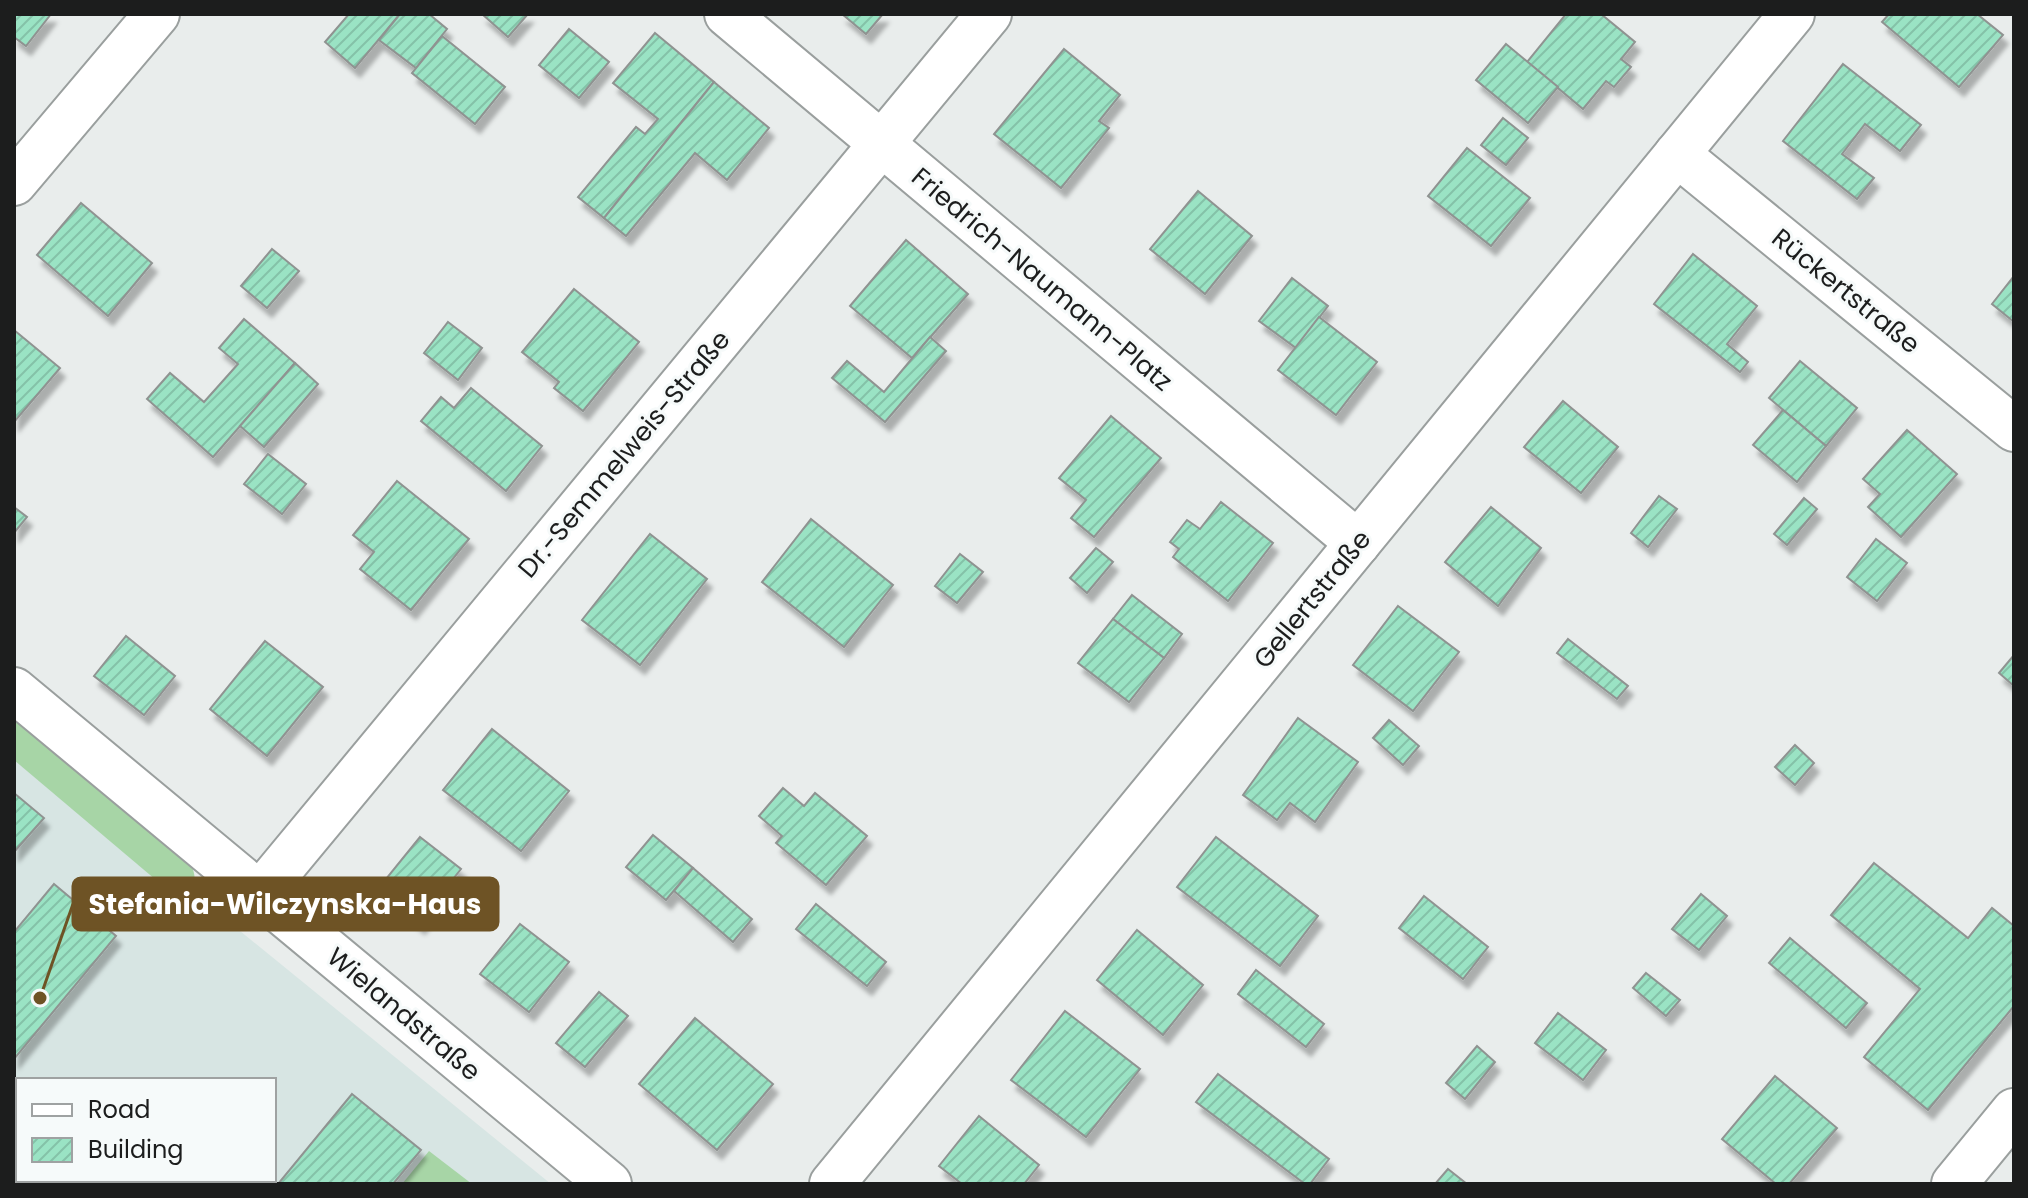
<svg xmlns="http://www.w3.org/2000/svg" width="2028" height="1198" font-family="Poppins,sans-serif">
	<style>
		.built { fill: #d7e5e3; fill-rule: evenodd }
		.grass { fill: #a7d5a6 }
		.building { fill: url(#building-hatch); stroke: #8f9391; stroke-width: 2; filter: url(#shadow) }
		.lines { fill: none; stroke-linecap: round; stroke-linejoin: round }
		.minor-casing { stroke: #9a9f9e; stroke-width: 48 }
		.minor { stroke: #fff; stroke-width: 44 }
		.labels { text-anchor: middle; stroke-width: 6; stroke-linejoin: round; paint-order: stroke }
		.street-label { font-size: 26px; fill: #1c1d1d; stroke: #f6fafa }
		.leader { fill: none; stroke: #6e5325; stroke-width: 3 }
		.callout-dot { fill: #6e5325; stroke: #f6fafa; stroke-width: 3 }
		.callout { fill: #6e5325; stroke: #6e5325; stroke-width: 3 }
		.callout-label { font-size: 28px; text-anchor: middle; font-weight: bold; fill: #fff }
	</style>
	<defs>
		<pattern id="building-hatch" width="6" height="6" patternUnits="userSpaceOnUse" patternTransform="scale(2)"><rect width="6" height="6" fill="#9ae3c4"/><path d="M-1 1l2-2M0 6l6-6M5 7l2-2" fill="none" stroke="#84c2a8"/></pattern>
		<filter id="shadow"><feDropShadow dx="5" dy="9" stdDeviation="2" flood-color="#0004"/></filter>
	</defs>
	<rect width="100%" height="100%" fill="#e9edec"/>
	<path class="built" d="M14 747 551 1184H14ZM18 1080H274V1180H18Z"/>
	<g class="grass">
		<path d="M14 711 188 857C198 880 197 882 182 902L14 760Z"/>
		<path d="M429 1151 472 1184H402Z"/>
	</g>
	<g class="building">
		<path d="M14 14H51L26 46 14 37Z"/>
		<path d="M349 14H400L355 68 325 42Z"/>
		<path d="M400 14H429L447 29 416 68 379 40Z"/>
		<path d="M482 14H528L508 37Z"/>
		<path d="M842 14H883L866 34Z"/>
		<path d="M1566 14H1601L1635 42 1621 59 1631 67 1614 87 1606 81 1583 109 1527 62Z"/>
		<path d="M1889 14H1977L2003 35 1959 87 1882 22Z"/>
		<path d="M569 29 609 62 579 98 539 65Z"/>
		<path d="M655 33 714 82 604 218 578 197 636 127 645 134 658 119 613 83Z"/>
		<path d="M442 36 505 87 475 124 412 73Z"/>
		<path d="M1506 44 1558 87 1528 123 1476 80Z"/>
		<path d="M1064 49 1120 95 1099 121 1109 128 1061 188 994 134Z"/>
		<path d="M1843 64 1921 125 1900 151 1865 124 1842 154 1874 178 1857 199 1783 141Z"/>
		<path d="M714 82 769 128 727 180 695 153 626 236 604 218Z"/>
		<path d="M1503 118 1528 138 1506 165 1481 145Z"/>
		<path d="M1467 148 1530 198 1491 246 1428 196Z"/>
		<path d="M1198 191 1252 236 1205 294 1150 249Z"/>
		<path d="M81 203 152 263 108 316 37 255Z"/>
		<path d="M906 240 968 294 912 358 850 306Z"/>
		<path d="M272 249 299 271 267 308 241 286Z"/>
		<path d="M1693 254 1757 306 1727 344 1748 362 1740 372 1654 304Z"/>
		<path d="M2014 276V322L1992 304Z"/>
		<path d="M1292 278 1328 306 1296 348 1259 321Z"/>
		<path d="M574 289 639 342 583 411 554 388 559 382 522 352Z"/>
		<path d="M1319 317 1377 362 1336 415 1278 370Z"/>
		<path d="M244 319 295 363 213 457 147 399 170 373 204 402 238 364 219 348Z"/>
		<path d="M448 322 482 348 458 380 424 353Z"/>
		<path d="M14 330 60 368 14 422Z"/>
		<path d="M930 337 946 351 885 422 832 378 847 361 884 392Z"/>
		<path d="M1800 361 1857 408 1826 446 1769 398Z"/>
		<path d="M295 363 318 384 264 447 240 426Z"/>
		<path d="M471 388 542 446 506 491 421 421 441 397 454 408Z"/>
		<path d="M1563 401 1618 447 1581 493 1524 447Z"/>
		<path d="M1783 410 1826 446 1797 482 1753 445Z"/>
		<path d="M1111 416 1161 458 1094 537 1071 518 1086 500 1059 478Z"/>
		<path d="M1907 430 1957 474 1901 537 1868 507 1880 494 1863 479Z"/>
		<path d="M268 454 306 484 282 514 244 484Z"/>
		<path d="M397 481 469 539 411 610 360 569 374 552 353 535Z"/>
		<path d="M1659 496 1677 509 1648 547 1631 533Z"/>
		<path d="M1804 498 1817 509 1787 545 1774 534Z"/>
		<path d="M1221 502 1273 543 1228 601 1173 557 1179 549 1170 542 1187 520 1200 529Z"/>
		<path d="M14 507 27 517 14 533Z"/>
		<path d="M1491 507 1541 548 1498 606 1445 562Z"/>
		<path d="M811 519 893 585 844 647 762 582Z"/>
		<path d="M650 534 707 579 640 665 582 620Z"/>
		<path d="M1876 539 1907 563 1877 601 1847 577Z"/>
		<path d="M1096 548 1113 562 1087 593 1070 578Z"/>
		<path d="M960 554 983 572 957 603 935 586Z"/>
		<path d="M1132 595 1182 634 1164 658 1113 619Z"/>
		<path d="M1398 606 1459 652 1413 711 1353 665Z"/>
		<path d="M1113 619 1164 658 1129 702 1078 663Z"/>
		<path d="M126 636 175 676 144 715 94 676Z"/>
		<path d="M1568 639 1628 686 1617 699 1557 653Z"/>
		<path d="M265 641 323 687 267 756 210 709Z"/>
		<path d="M2014 655V686L1999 673Z"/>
		<path d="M1298 718 1358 762 1315 822 1290 803 1277 820 1243 795Z"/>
		<path d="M1389 720 1419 746 1403 765 1373 738Z"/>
		<path d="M492 729 569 791 521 851 443 790Z"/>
		<path d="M1795 745 1814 763 1795 785 1775 767Z"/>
		<path d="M783 788 804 806 815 793 867 836 826 885 776 843 782 836 759 816Z"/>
		<path d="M14 793 44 818 14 852Z"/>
		<path d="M653 835 693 868 666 900 626 867Z"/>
		<path d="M420 837 461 869 449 884 469 900 458 913 441 899 420 925 377 890Z"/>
		<path d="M1216 837 1318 916 1280 966 1177 887Z"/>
		<path d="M1874 863 1968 938 1992 908 2014 926V1006L1928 1110 1864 1057 1920 989 1831 915Z"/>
		<path d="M693 868 752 919 733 942 674 891Z"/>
		<path d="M54 884 116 936 14 1059V932Z"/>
		<path d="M1701 894 1727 916 1699 950 1672 929Z"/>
		<path d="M1424 896 1488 947 1463 979 1399 928Z"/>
		<path d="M816 904 886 962 867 986 796 929Z"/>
		<path d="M520 924 569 962 529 1012 480 974Z"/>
		<path d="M1137 930 1203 985 1163 1035 1097 980Z"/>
		<path d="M1790 938 1867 1003 1846 1028 1769 963Z"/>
		<path d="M1256 970 1324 1024 1306 1047 1238 994Z"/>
		<path d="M1646 973 1680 1000 1666 1016 1633 988Z"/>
		<path d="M599 992 628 1016 585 1067 556 1043Z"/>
		<path d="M1065 1011 1140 1069 1086 1137 1011 1080Z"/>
		<path d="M1558 1013 1606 1050 1583 1080 1535 1043Z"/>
		<path d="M695 1018 773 1084 717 1150 639 1084Z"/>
		<path d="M1477 1046 1495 1062 1465 1099 1446 1083Z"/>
		<path d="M1218 1074 1329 1159 1310 1184H1305L1196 1102Z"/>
		<path d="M1775 1076 1837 1128 1789 1184H1776L1722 1139Z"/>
		<path d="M352 1094 421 1150 393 1184H278Z"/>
		<path d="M979 1116 1039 1165 1024 1184H962L939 1166Z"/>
		<path d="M1448 1169 1467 1184H1435Z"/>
	</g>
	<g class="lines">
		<defs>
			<g id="minor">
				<path d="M727 14 1358 543"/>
				<path d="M1677 154 2014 429"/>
				<path d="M14 183 157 14"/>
				<path d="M14 690 609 1184"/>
				<path d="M259 895 989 14"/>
				<path d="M832 1184 1792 14"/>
				<path d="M1954 1184 2014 1111"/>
			</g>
		</defs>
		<use href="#minor" class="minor-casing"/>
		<use href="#minor" class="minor"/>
	</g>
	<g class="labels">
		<g class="street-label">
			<text transform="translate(1042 279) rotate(40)" y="9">Friedrich-Naumann-Platz</text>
			<text transform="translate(1846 291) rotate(39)" y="9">Rückertstraße</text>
			<text transform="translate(624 454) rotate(-50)" y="9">Dr.-Semmelweis-Straße</text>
			<text transform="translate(1312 599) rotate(-51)" y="9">Gellertstraße</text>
			<text transform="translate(404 1014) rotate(40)" y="9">Wielandstraße</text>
		</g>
	</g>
	<path class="leader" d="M40 998L73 904"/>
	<circle class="callout-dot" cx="40" cy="998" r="8"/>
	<rect class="callout" x="73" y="878" width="425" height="52" rx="8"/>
	<g class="callout-label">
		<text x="285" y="914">Stefania-Wilczynska-Haus</text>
	</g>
	<rect width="2028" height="1198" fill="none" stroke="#1c1d1d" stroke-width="32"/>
	<rect x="16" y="1078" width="260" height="104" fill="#f6fafa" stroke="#9fa2a2" stroke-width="2"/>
	<rect x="32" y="1104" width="40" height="12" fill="#ffffff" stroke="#9fa2a2" stroke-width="2"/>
	<text x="88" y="1118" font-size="24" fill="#1c1d1d">Road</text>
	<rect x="32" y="1138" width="40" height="24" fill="url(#building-hatch)" stroke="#9fa2a2" stroke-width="2"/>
	<text x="88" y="1158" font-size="24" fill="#1c1d1d">Building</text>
</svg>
